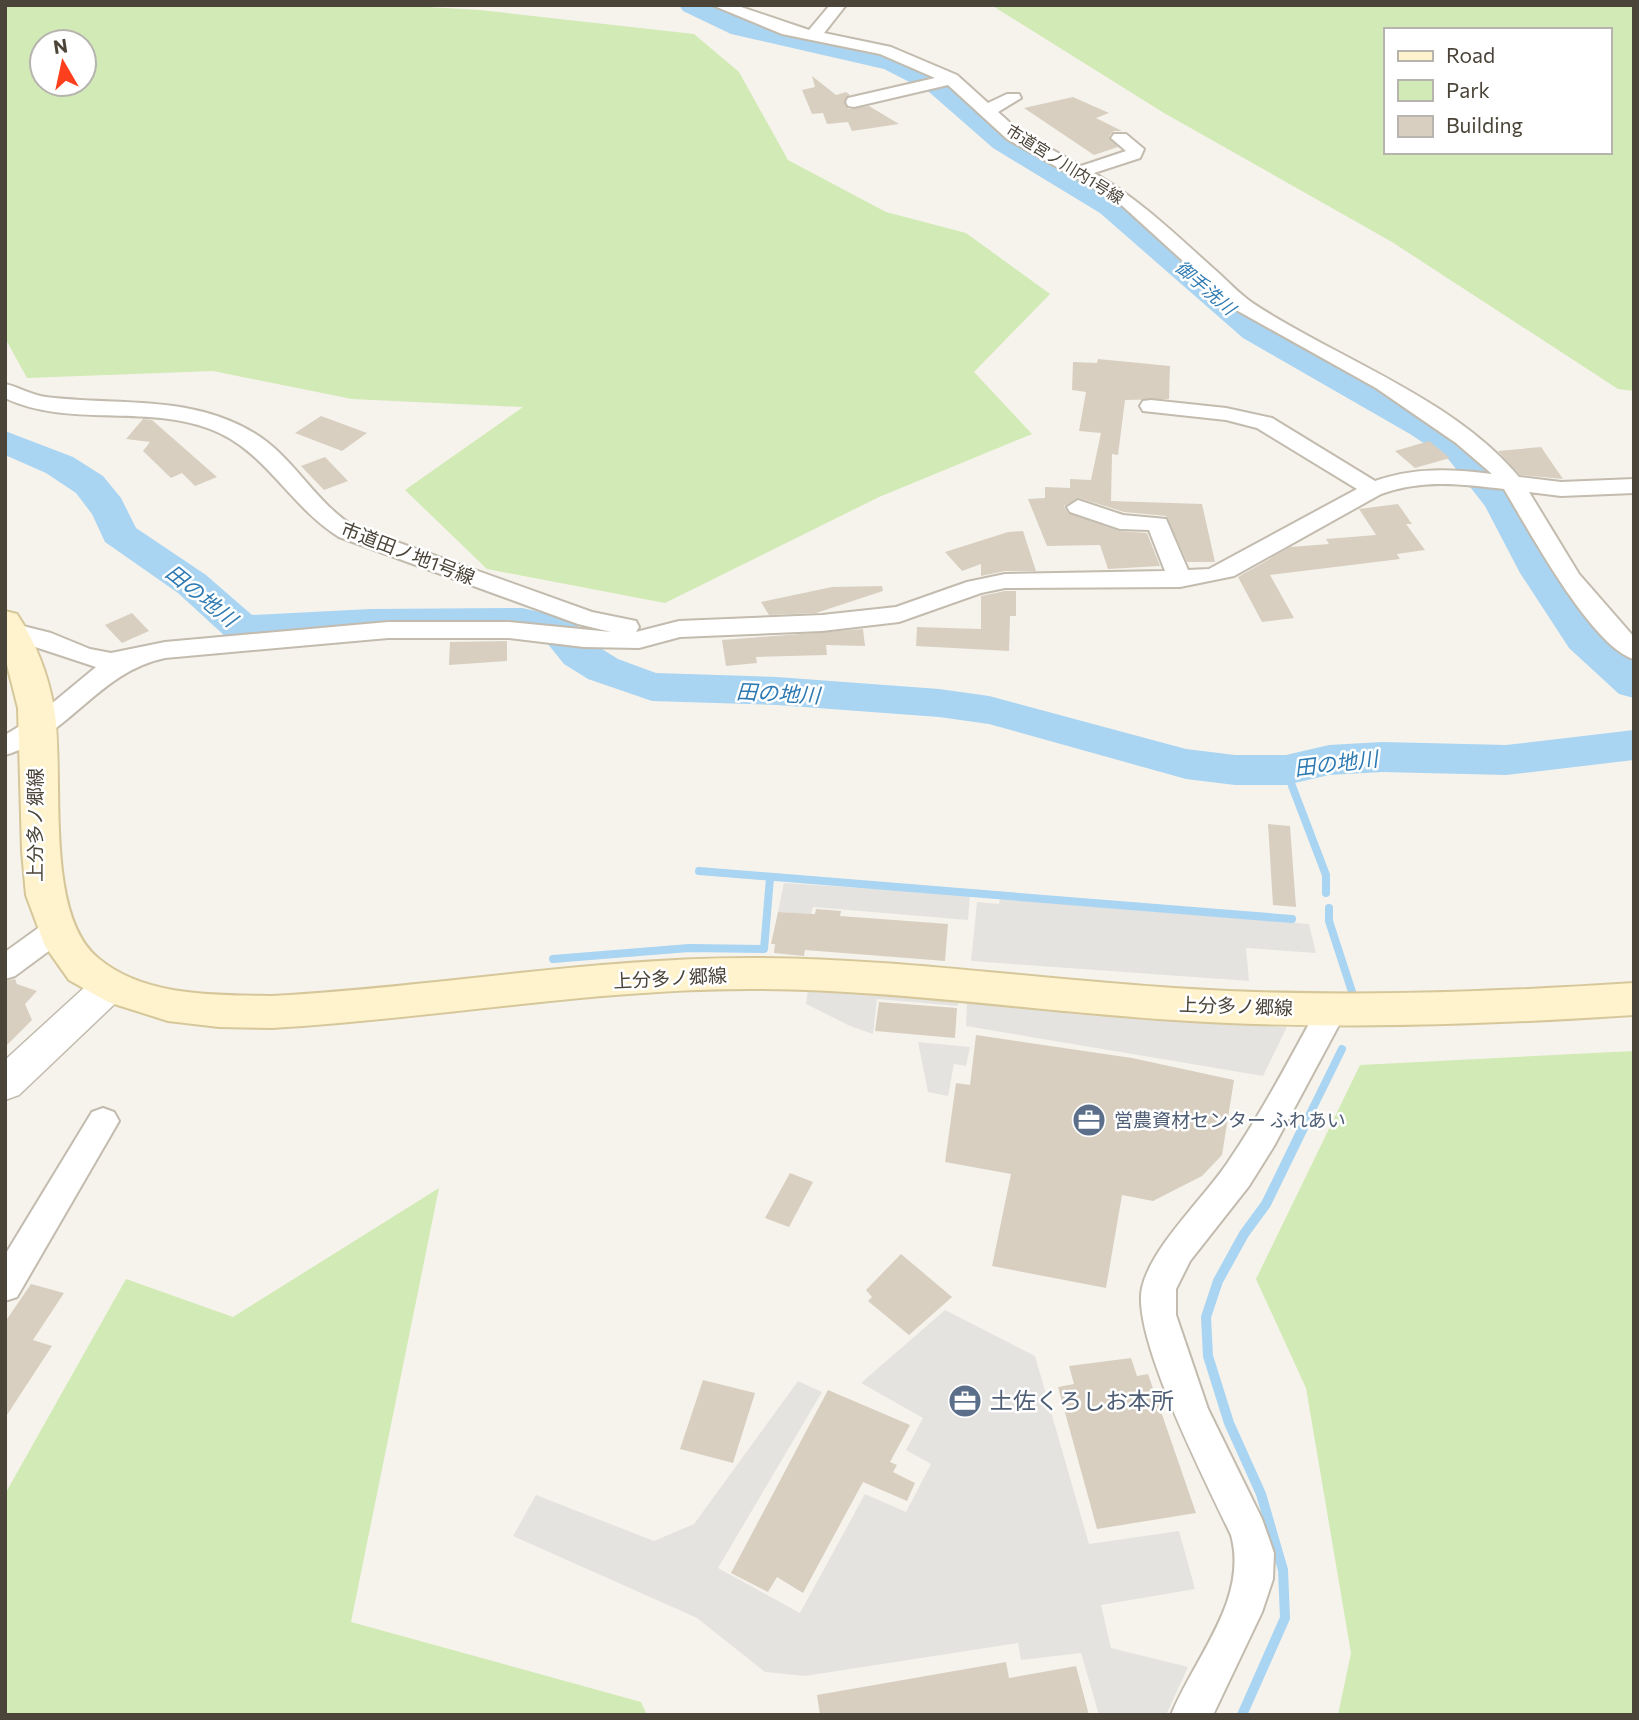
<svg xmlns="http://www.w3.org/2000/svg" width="1639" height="1720" font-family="Commissioner,'Noto Sans JP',sans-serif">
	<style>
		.green { fill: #d2eab5; fill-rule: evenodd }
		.parking { fill: #e5e3e0 }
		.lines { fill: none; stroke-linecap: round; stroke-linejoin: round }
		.stream-far1 { stroke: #a9d4f2; stroke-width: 8 }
		.stream { stroke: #a9d4f2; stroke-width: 10 }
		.river { fill: #a9d4f2; fill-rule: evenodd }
		.building { fill: #d8cfc1 }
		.minor-casing { stroke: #c2bbae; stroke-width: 4 }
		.tertiary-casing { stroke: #c2bbae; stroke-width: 3 }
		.secondary-casing { stroke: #d6c79b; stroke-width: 4 }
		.minor { fill: #fff; fill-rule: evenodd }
		.tertiary { fill: #fff; fill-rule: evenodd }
		.secondary { fill: #fff3cd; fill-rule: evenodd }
		.labels { text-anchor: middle; stroke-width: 5; stroke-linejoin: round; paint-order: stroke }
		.far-street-label { font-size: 16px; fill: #4b4439; stroke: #fff }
		.far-water-label { font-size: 18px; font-style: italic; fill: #2e7ab2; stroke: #fff }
		.street-label { font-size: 19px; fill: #4b4439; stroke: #fff }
		.service-label { font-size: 19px; fill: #4e5e75; stroke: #fff; text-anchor: start }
		.water-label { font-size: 21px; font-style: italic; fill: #2e7ab2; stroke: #fff }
		.near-service-label { font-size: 23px; fill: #4e5e75; stroke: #fff; text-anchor: start }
	</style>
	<rect width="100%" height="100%" fill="#f6f3ec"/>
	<g class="green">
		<path d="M5 5H393L480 10 694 34 739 72 788 160 886 212 966 233 1050 294 974 372 1032 434 879 497 665 603 487 569 405 490 523 407 352 399 213 371 27 378 5 338ZM42 42H84V84H42Z"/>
		<path d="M991 5H1634V391L1618 389 1392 242 1164 113ZM1385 30H1609V152H1385Z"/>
		<path d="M1634 1051V1715H1338L1351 1653 1306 1388 1256 1279 1360 1065Z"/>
		<path d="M439 1188 351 1622 641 1702 647 1715H5V1494L126 1279 233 1317Z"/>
	</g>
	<g class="parking">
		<path d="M784 883 970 895 968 920 813 907 811 914 778 912Z"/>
		<path d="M1000 899 1309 924 1316 953 1246 948 1249 981 971 961 977 902 999 904Z"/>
		<path d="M808 989 959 1001 958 1006 877 999 873 1034 850 1026 806 1004Z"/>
		<path d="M967 1002 1287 1027 1263 1076 966 1026Z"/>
		<path d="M918 1042 970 1047 966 1066 954 1064 948 1096 928 1092Z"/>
		<path d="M945 1310 1035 1356 1089 1544 1179 1531 1195 1589 1101 1605 1111 1648 1188 1667 1166 1715H1099L1081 1653 1021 1660 1018 1643 805 1676 765 1672 697 1618 513 1536 536 1495 654 1541 694 1524 798 1381 822 1392 718 1568 800 1613 865 1494 906 1512 931 1464 906 1450 923 1418 861 1383Z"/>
	</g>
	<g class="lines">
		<g class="stream-far1">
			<path d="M1286 770 1326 875V893"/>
			<path d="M699 871 1292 919"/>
			<path d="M1329 908V921L1355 1001"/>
			<path d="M553 959 689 948 764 949 770 878"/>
			<path d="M1304 1126 1342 1049"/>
		</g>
		<path class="stream" d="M1242 1715 1285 1618 1283 1570 1261 1494 1229 1423 1208 1356 1206 1317 1218 1281 1244 1234 1266 1204 1305 1124"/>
		<g class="river">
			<path d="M679 5H714L749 22 903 57 949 80 1013 136 1122 199 1267 324 1436 418 1475 444 1523 505 1560 573 1599 630 1634 660V698L1619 694 1569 648 1520 573 1485 506 1449 460 1410 434 1243 338 1100 213 993 148 929 92 884 69 731 34 683 11Z"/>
			<path d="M5 431 73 457 103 476 121 498 136 528 206 575 252 615 370 609 522 608 572 619 594 644 618 659 656 673 777 677 939 689 989 696 1186 749 1235 755H1286L1329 745 1382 742 1506 745 1634 730V760L1506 775 1382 772 1329 775 1286 785H1235L1186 779 989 724 939 717 777 705 652 701 588 679 564 664 543 638 522 634 370 635 242 642 227 638 178 593 105 542 92 514 76 493 46 473 5 455Z"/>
		</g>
	</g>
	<g class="building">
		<path d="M812 76 836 95 846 92 850 95 844 101 848 109 869 106 899 124 852 131 848 122 827 124 823 113 812 114 802 90 815 87Z"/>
		<path d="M1073 97 1109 113 1096 118 1122 131H1114L1109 136 1118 147 1094 155 1024 108Z"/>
		<path d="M1098 359 1170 366 1169 399 1125 400 1118 455 1112 454 1111 501 1202 504 1215 562H1187L1166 516 1124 512 1079 498 1064 506 1068 513 1119 531 1147 533 1160 566 1108 569 1100 545 1047 546 1028 499 1045 498V487L1070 488V479L1091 480 1101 433 1079 431 1086 392 1072 390 1073 362 1097 363Z"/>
		<path d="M321 416 367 433 342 451 295 433Z"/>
		<path d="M143 419 152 420 217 477 195 486 182 473 171 478 143 451 150 442 126 439Z"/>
		<path d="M1429 441 1450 458 1415 468 1395 451Z"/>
		<path d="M1541 447 1563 479 1520 475 1498 451Z"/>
		<path d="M325 457 348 481 324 490 301 466Z"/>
		<path d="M1398 504 1412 524H1406L1425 550 1397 554 1400 559 1270 575 1294 618 1262 622 1238 577 1290 547 1329 544 1326 539 1376 535 1359 509Z"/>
		<path d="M1023 531 1036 571H1005L981 576V564L962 571 945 552 1008 532Z"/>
		<path d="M882 586 883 591 816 613 769 615 761 602 832 587Z"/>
		<path d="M1005 591H1016V616H1010L1009 651 916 646 917 627 981 629V596Z"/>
		<path d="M132 613 149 631 122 643 105 625Z"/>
		<path d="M863 629 865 646 826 645 827 655 756 657 757 663 726 666 722 640Z"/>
		<path d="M507 641V661L449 665 450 642Z"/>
		<path d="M1268 824 1290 826 1296 907 1273 905Z"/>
		<path d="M816 909 841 911 840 916 948 924 945 961 805 950 804 956 774 953 775 944H771L778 912 815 914Z"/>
		<path d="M15 979 17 984 37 991 25 1004 32 1020 5 1047V981Z"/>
		<path d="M879 1002 957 1008 955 1038 875 1031Z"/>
		<path d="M976 1035 1132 1058 1234 1080 1222 1155 1202 1176 1153 1201 1122 1195 1106 1288 992 1266 1011 1174 945 1162 956 1083 970 1085Z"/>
		<path d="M790 1173 813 1182 789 1227 765 1218Z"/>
		<path d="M901 1254 952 1297 909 1335 868 1301 872 1297 866 1290Z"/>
		<path d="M31 1284 64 1293 33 1340 52 1346 5 1418V1322Z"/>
		<path d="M1131 1358 1137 1376 1148 1374 1196 1513 1097 1529 1058 1387 1074 1384 1069 1366Z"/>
		<path d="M703 1380 755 1393 733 1463 680 1449Z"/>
		<path d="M828 1390 910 1425 890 1462 897 1465 893 1472 915 1483 907 1501 863 1482 803 1593 777 1577 768 1592 731 1573Z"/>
		<path d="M1006 1662 1009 1678 1076 1666 1089 1715H820L817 1695Z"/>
	</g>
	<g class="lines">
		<defs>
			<g id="minor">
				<path d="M712 5H735L809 30 830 5H846L824 33 891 47 957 75 988 103 1007 94H1019L1021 98 998 112 1019 131 1081 166 1126 151 1111 138 1114 134H1126L1144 149 1140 158 1094 173C1139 199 1175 234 1214 269 1227 280 1239 294 1254 304 1338 359 1453 398 1519 477L1561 482 1634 479V493L1561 496 1529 492 1579 574 1634 637V659C1592 648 1527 527 1504 489 1460 484 1423 479 1381 494L1234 576 1180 587 1005 588 981 593 899 622 822 631 680 637 639 648 584 647 509 638H388L165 658C98 672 69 737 5 755V735L38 715 96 667 5 637V625L11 623 51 633 90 649 111 653 165 642 388 622H509L611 632 578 624 339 537C289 506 266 450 210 429 144 404 68 428 5 398V384C19 387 31 395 46 397 117 406 190 394 254 433 294 457 315 503 355 527L592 612 636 621 639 627 636 632 679 621 822 615 896 607 967 582 1005 574 1165 571 1149 530 1120 529 1070 512 1067 507 1078 500 1123 515 1166 519 1188 570 1209 569 1357 489 1257 428 1226 420 1143 411 1140 406 1143 401 1151 400 1226 408 1272 418 1375 481C1415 467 1451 469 1492 474L1456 443 1376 388 1238 311 1117 201 1007 139 948 85 854 107 848 106 846 102 848 98 935 78 880 54 782 34Z"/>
				<path d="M51 923 61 926 66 934 61 942 15 976 5 979V952L41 926Z"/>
				<path d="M1332 998 1343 1002 1347 1010 1274 1146 1249 1186 1190 1261 1176 1289V1315L1208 1409 1262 1519 1274 1553 1273 1579 1262 1612 1213 1715H1171C1194 1658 1249 1599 1231 1535 1208 1486 1131 1337 1142 1288 1151 1247 1205 1197 1228 1162 1263 1111 1291 1056 1321 1002Z"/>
				<path d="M103 1108 114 1112 119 1121 17 1297 5 1301V1255L92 1112Z"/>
			</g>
			<path id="tertiary" d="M111 971 124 975 130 985 124 995 19 1095 5 1100V1060L98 975Z"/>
			<path id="secondary" d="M5 611 17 614C36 643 48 674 54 708 65 774 43 913 98 958 144 997 215 995 272 996 431 988 590 958 750 958 892 958 1033 979 1174 988 1328 998 1481 993 1634 983V1015C1481 1025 1328 1030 1174 1020 1033 1011 892 989 750 989 590 989 431 1019 272 1028L219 1027 168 1021 108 1002 69 980 45 946 26 895 22 851 18 708 5 657Z"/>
		</defs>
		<use href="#minor" class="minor-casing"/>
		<use href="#tertiary" class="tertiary-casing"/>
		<use href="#secondary" class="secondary-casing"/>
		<use href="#minor" class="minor"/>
		<use href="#tertiary" class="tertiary"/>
		<use href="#secondary" class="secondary"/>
	</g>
	<defs>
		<symbol id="office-disc" viewBox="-11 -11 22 22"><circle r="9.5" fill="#5c6f8a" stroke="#fff"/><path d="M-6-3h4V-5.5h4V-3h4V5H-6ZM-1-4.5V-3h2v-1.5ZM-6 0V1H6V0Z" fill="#fff"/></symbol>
	</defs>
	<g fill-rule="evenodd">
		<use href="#office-disc" x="1070" y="1101" width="38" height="38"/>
		<use href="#office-disc" x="946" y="1382" width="38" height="38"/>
	</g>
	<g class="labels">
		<g class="far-street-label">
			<text transform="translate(1065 164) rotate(32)" y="6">市道宮ノ川内1号線</text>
		</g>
		<g class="far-water-label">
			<text transform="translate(1205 288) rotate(41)" y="6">御手洗川</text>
		</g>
		<g class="street-label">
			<text transform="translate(408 553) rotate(21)" y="7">市道田ノ地1号線</text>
			<text transform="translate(35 825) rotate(-90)" y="7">上分多ノ郷線</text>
			<text transform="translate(670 978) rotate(-3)" y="7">上分多ノ郷線</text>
			<text transform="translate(1236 1006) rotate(2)" y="7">上分多ノ郷線</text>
		</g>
		<g class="service-label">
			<text x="1114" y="1127">営農資材センター ふれあい</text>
		</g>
		<g class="water-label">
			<text transform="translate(201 596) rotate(39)" y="7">田の地川</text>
			<text transform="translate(778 694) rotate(3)" y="7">田の地川</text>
			<text transform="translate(1336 764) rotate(-7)" y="7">田の地川</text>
		</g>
		<g class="near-service-label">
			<text x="990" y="1409">土佐くろしお本所</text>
		</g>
	</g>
	<rect width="1639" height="1720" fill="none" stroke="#4b4439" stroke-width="14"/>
	<rect x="1384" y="28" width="228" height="126" fill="#ffffff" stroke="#b7b4b0" stroke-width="2"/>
	<rect x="1398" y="51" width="35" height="10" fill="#fff3cd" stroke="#b7b4b0" stroke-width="2"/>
	<text x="1446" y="63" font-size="21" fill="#4b4439">Road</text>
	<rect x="1398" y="80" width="35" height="21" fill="#d2eab5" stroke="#b7b4b0" stroke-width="2"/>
	<text x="1446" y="98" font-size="21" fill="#4b4439">Park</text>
	<rect x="1398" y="116" width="35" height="21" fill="#d8cfc1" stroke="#b7b4b0" stroke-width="2"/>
	<text x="1446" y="133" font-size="21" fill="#4b4439">Building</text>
	<g transform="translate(63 63) rotate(351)"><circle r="33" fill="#ffffff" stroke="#b7b4b0" stroke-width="2"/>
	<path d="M0-5L12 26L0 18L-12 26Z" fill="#fc3f1d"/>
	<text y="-10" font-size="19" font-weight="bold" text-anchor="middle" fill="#4b4439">N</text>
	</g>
</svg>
